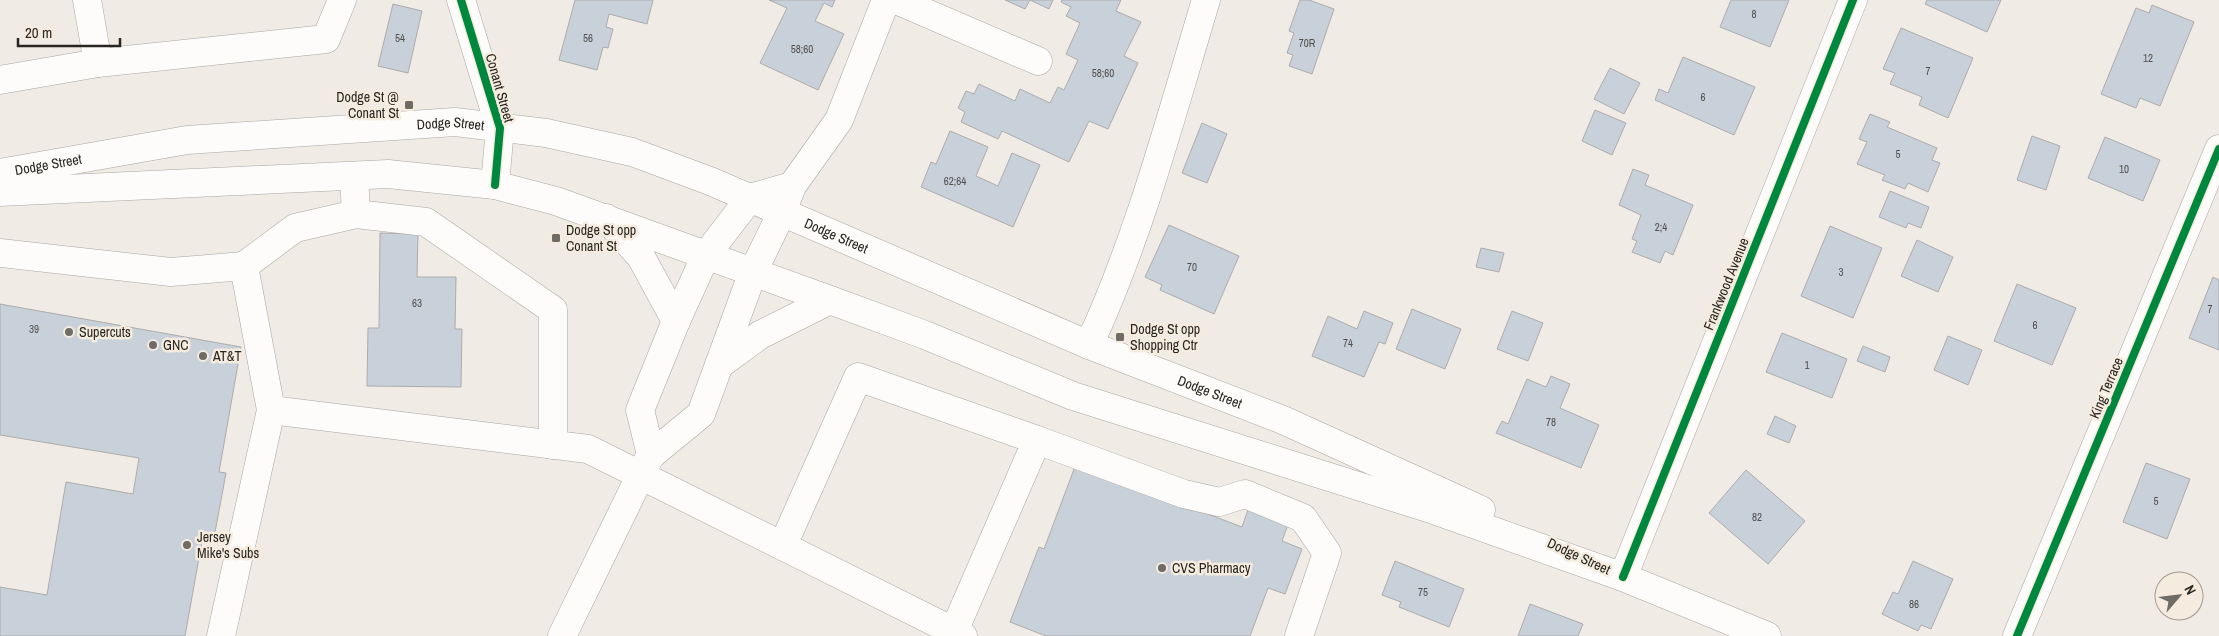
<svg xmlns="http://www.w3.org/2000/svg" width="2219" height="636" font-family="'Archivo Narrow',sans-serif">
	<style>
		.building { fill: #c8d0d9; stroke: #adacac }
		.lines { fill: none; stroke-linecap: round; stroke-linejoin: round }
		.minor-casing { stroke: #aaa6a1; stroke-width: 29 }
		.major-casing { stroke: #aaa6a1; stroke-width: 29 }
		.minor { stroke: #fdfcfb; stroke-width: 28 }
		.major { stroke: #fdfcfb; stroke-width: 28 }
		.cycleway-casing { stroke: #f5ecdf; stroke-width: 11 }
		.cycleway { stroke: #00873e; stroke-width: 8 }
		.poi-dot { fill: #6f6b65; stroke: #f5ecdf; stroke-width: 2 }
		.labels { text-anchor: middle; stroke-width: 5; stroke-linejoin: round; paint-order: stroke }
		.number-label { font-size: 11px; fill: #51504f }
		.street-label { font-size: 14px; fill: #292621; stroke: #f5ecdf }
		.poi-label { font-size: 14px; fill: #292621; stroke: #f5ecdf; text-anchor: start }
	</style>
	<rect width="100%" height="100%" fill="#f0ebe4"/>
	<g class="building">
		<path d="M575 0H653L647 24 609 14 606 27 613 29 608 48 603 47 597 70 559 60Z"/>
		<path d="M769 0H835L832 7 824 3 815 21 844 34 818 90 760 63 787 8Z"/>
		<path d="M1005 0H1030L1025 9Z"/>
		<path d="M1030 0H1053L1049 9Z"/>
		<path d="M1062 0H1121L1116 11 1141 22 1124 56 1138 63 1108 129 1089 121 1069 162 1002 131 998 139 961 122 965 112 958 108 966 91 974 94 979 84 1015 101 1020 89 1050 103 1058 87 1064 90 1078 60 1066 54 1080 23 1066 16 1071 7 1061 2Z"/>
		<path d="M1300 0H1309L1334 9 1312 74 1289 66 1293 55 1287 53 1294 33 1289 31Z"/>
		<path d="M1731 0H1789L1770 47 1720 27Z"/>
		<path d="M1927 0H2001L1987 32 1925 4Z"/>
		<path d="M393 4 422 11 408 73 378 66Z"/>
		<path d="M2152 5 2194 22 2160 106 2140 98 2136 108 2101 94 2136 8 2149 13Z"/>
		<path d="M1901 28 1973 58 1948 118 1919 105 1922 97 1890 84 1895 73 1883 69Z"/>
		<path d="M1683 57 1755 87 1734 135 1655 100 1659 89 1668 93Z"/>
		<path d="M1610 68 1640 83 1624 114 1594 99Z"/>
		<path d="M1595 110 1626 123 1612 155 1582 141Z"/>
		<path d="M1870 114 1890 122 1887 127 1937 148 1932 160 1940 163 1928 192 1908 183 1905 189 1882 180 1885 175 1857 164 1867 142 1859 139Z"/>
		<path d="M1202 123 1227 134 1207 183 1182 173Z"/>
		<path d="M950 131 988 147 976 176 998 186 1012 153 1040 165 1013 227 921 187 931 162 936 164Z"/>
		<path d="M2032 136 2060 146 2046 190 2017 180Z"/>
		<path d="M2105 137 2160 160 2143 201 2088 178Z"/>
		<path d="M1633 169 1649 175 1645 185 1693 205 1673 255 1665 251 1660 263 1632 252 1637 241 1632 239 1641 215 1619 205Z"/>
		<path d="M1890 191 1929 207 1921 228 1908 223 1906 228 1879 217Z"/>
		<path d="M1169 225 1239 256 1214 314 1160 290 1162 285 1145 277Z"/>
		<path d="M1830 226 1882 248 1853 318 1801 296Z"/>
		<path d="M380 233 418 234 417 277H456L455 329H462L461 387 367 386 368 328H379Z"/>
		<path d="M1917 240 1953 257 1938 292 1901 276Z"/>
		<path d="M1481 248 1504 253 1499 272 1476 267Z"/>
		<path d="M2213 277 2219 280V350L2189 338Z"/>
		<path d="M2017 284 2076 308 2052 365 1994 341Z"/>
		<path d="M0 304 241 347 219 472 226 473 213 543 202 541 185 636H0V587L47 595 66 482 133 494 139 458 0 435Z"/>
		<path d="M1412 309 1461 329 1445 369 1396 349Z"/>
		<path d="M1364 311 1393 323 1385 344 1379 342 1364 377 1312 356 1328 316 1357 329Z"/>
		<path d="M1512 311 1543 323 1528 361 1497 349Z"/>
		<path d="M1782 333 1847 359 1832 398 1766 372Z"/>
		<path d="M1948 336 1982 350 1968 385 1934 370Z"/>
		<path d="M1863 346 1890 357 1885 372 1857 361Z"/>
		<path d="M1551 376 1570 384 1560 408 1599 425 1581 468 1496 433 1502 421 1508 424 1527 379 1546 387Z"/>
		<path d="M1775 416 1796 426 1789 443 1767 434Z"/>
		<path d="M2146 463 2190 479 2167 539 2123 522Z"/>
		<path d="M1076 464 1242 527 1251 501 1291 516 1282 541 1302 549 1285 594 1268 588 1250 636H1046L1010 622 1039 547 1044 549Z"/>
		<path d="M1746 470 1805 521 1768 564 1709 513Z"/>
		<path d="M1395 561 1464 589 1449 627 1399 607 1401 602 1382 595Z"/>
		<path d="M1913 561 1953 579 1931 629 1921 625 1918 631 1882 614 1893 592 1898 594Z"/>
		<path d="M1530 604 1583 624 1578 636H1518Z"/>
	</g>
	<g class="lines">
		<defs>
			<g id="minor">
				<path d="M461 0 500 128 495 185"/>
				<path d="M896 0 1038 61"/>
				<path d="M98 63 326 39 342 0"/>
				<path d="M0 80 98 63 87 0"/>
				<path d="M354 176 356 214 426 222 553 310V445"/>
				<path d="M792 186 750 198 706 255 676 321 640 410 651 455 701 414 753 272 782 212 792 186 839 120 886 0"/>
				<path d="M606 218 641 257 676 321"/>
				<path d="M0 253 171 272 244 266 271 410 221 636"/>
				<path d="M244 266 295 228 356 214"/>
				<path d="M1089 345C1140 235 1171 116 1206 0"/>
				<path d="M719 365 760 335 830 300"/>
				<path d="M271 410 588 449 963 636"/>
				<path d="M1037 440 1184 494 1219 502 1245 494 1303 518 1327 553 1299 636"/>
				<path d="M783 545 858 377 1037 440 954 631"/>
				<path d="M1623 577 1853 0"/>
				<path d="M562 636 649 458"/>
				<path d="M2017 636 2219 149"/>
			</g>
			<g id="major">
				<path id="s1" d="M0 173 187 140 455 122 546 133 632 152 710 181 1089 345 1283 420 1481 510"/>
				<path d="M0 192 388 174 495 185 556 201 830 300 925 335 1073 396 1434 510 1623 577 1767 636"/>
			</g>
		</defs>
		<use href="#minor" class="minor-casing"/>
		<use href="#major" class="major-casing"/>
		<use href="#minor" class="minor"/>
		<use href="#major" class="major"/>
		<defs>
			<g id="cycleway">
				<path d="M461 0 500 128 495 185"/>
				<path d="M1623 577 1853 0"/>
				<path d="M2017 636 2219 149"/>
			</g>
		</defs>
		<use href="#cycleway" class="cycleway-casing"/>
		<use href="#cycleway" class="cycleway"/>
	</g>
	<g class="poi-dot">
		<rect x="404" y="100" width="10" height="10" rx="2.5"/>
		<rect x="551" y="233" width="10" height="10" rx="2.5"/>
		<circle cx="69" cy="332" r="5"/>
		<rect x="1115" y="332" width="10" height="10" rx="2.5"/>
		<circle cx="153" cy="345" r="5"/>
		<circle cx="203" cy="356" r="5"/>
		<circle cx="187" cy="545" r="5"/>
		<circle cx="1162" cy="568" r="5"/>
	</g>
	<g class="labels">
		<g class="number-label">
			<text x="1754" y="18">8</text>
			<text x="400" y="42">54</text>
			<text x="588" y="42">56</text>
			<text x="1307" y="47">70R</text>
			<text x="802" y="53">58;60</text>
			<text x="2148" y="62">12</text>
			<text x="1928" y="75">7</text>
			<text x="1103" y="77">58;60</text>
			<text x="1703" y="101">6</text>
			<text x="1898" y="158">5</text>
			<text x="2124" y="173">10</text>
			<text x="955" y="185">62;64</text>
			<text x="1661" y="231">2;4</text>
			<text x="1192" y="271">70</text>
			<text x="1841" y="276">3</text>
			<text x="417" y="307">63</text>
			<text x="2210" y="313">7</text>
			<text x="2035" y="329">6</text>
			<text x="34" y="333">39</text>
			<text x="1348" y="347">74</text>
			<text x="1807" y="369">1</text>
			<text x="1551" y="426">78</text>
			<text x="2156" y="505">5</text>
			<text x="1757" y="521">82</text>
			<text x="1423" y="596">75</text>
			<text x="1914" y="608">86</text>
		</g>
		<g class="street-label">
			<text transform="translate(500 88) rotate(74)" y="5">Conant Street</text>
			<text dy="5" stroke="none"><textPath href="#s1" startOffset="454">Dodge Street</textPath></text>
			<text dy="5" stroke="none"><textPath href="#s1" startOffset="49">Dodge Street</textPath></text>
			<text dy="5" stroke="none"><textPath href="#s1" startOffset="859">Dodge Street</textPath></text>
			<text transform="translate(1726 284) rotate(-68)" y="5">Frankwood Avenue</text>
			<text transform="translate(2106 388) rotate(-67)" y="5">King Terrace</text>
			<text dy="5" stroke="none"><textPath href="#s1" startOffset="1264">Dodge Street</textPath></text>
			<text transform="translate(1579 556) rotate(25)" y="5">Dodge Street</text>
		</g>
		<g class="poi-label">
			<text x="399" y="102" text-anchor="end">Dodge St @<tspan x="399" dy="16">Conant St</tspan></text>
			<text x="566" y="235">Dodge St opp<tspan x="566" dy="16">Conant St</tspan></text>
			<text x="1130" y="334">Dodge St opp<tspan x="1130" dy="16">Shopping Ctr</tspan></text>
			<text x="79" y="337">Supercuts</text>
			<text x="163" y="350">GNC</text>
			<text x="213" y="361">AT&amp;T</text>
			<text x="197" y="542">Jersey<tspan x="197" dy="16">Mike's Subs</tspan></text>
			<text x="1172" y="573">CVS Pharmacy</text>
		</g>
	</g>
	<g transform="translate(2179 596) rotate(62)"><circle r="24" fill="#f5ecdf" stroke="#a39d93"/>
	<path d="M0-4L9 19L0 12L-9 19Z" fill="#6f6b65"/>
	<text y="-8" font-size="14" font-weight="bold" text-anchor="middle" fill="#292621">N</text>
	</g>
	<path d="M18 38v8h102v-8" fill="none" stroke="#292621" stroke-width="2.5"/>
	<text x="25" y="38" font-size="15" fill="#292621" stroke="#f5ecdf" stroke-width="4" paint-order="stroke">20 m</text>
</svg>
